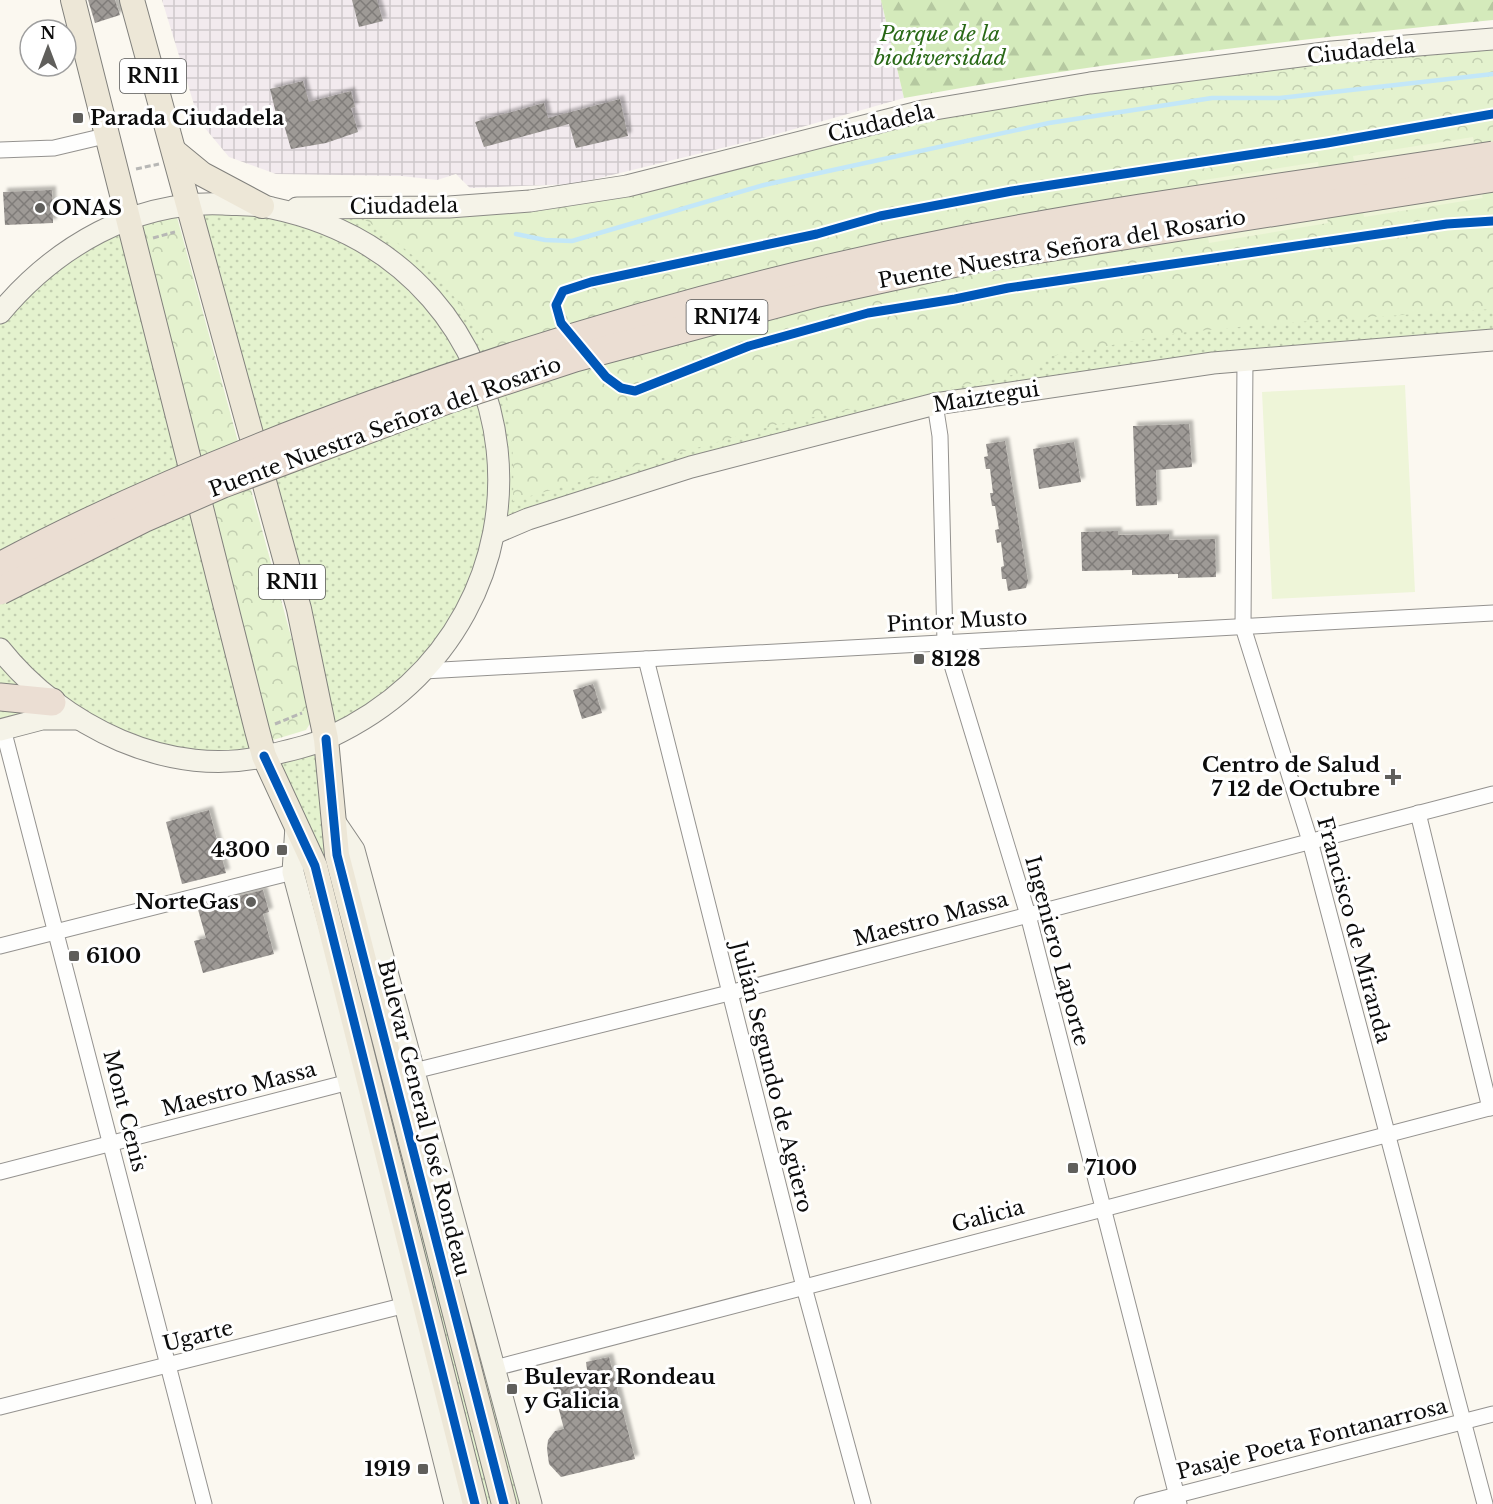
<svg xmlns="http://www.w3.org/2000/svg" width="1493" height="1504" font-family="'Libre Baskerville',serif">
	<style>
		.industrial { fill: url(#industrial-grid) }
		.grass { fill: url(#grass-dots) }
		.forest { fill: url(#forest-firs) }
		.park { fill: url(#park-crowns) }
		.pitch { fill: #eef5d8 }
		.lines { fill: none; stroke-linecap: round; stroke-linejoin: round }
		.stream { stroke: #c3e7f8; stroke-width: 4.5 }
		.building { fill: url(#building-cross-hatch); filter: url(#shadow) }
		.street-casing { stroke: #94928f; stroke-width: 17 }
		.secondary-casing { stroke: #8a8985; stroke-width: 23 }
		.primary-casing { stroke: #81807c; stroke-width: 26 }
		.highway-casing { stroke: #81807c; stroke-width: 29 }
		.path { stroke: #b7b7b5; stroke-width: 3; stroke-dasharray: 6 3; stroke-linecap: butt }
		.street { stroke: #fefefd; stroke-width: 15 }
		.secondary { stroke: #f5f3e8; stroke-width: 21 }
		.primary { stroke: #ede7d7; stroke-width: 24 }
		.highway { stroke: #ebded3; stroke-width: 27 }
		.highway-bridge-casing { stroke: #81807c; stroke-width: 29; stroke-linecap: butt }
		.highway-bridge { stroke: #ebded3; stroke-width: 27 }
		.cycleway-casing { stroke: #fff; stroke-width: 13 }
		.cycleway { stroke: #0057b8; stroke-width: 9 }
		.poi-dot { fill: #605f5c; stroke: #fff; stroke-width: 2 }
		.labels { text-anchor: middle; stroke-width: 6; stroke-linejoin: round; paint-order: stroke }
		.shield { fill: #fff; stroke: #555; stroke-width: 1.5 }
		.shield-label { font-size: 20px; font-weight: bold; fill: #0c0c0c }
		.park-label { font-size: 21px; font-style: italic; fill: #2a6917; stroke: #fff }
		.street-label { font-size: 21px; fill: #0c0c0c; stroke: #fff }
		.poi-label { font-size: 21px; font-weight: bold; fill: #0c0c0c; stroke: #fff; text-anchor: start }
	</style>
	<defs>
		<pattern id="industrial-grid" width="8" height="8" patternUnits="userSpaceOnUse" patternTransform="scale(1.5)"><rect width="8" height="8" fill="#f2eaee"/><path d="M0 4h8M4 0v8" fill="none" stroke="#cec8cb"/></pattern>
		<pattern id="grass-dots" width="8" height="8" patternUnits="userSpaceOnUse" patternTransform="scale(1.5)"><rect width="8" height="8" fill="#e4f2ce"/><path d="M2 2h.1M6 6h.1" fill="none" stroke="#c2ceb0" stroke-width="1.8" stroke-linecap="round"/></pattern>
		<pattern id="forest-firs" width="22" height="20" patternUnits="userSpaceOnUse" patternTransform="scale(1.5)"><rect width="22" height="20" fill="#d4eabb"/><path d="M5 1l3.5 6h-7zM16 11l3.5 6h-7z" fill="#b5c8a0"/></pattern>
		<pattern id="park-crowns" width="20" height="18" patternUnits="userSpaceOnUse" patternTransform="scale(1.5)"><rect width="20" height="18" fill="#e4f2ce"/><path d="M2 6a3 3 0 1 1 6 0M12 15a3 3 0 1 1 6 0" fill="none" stroke="#c2ceb0"/></pattern>
		<pattern id="building-cross-hatch" width="8" height="8" patternUnits="userSpaceOnUse" patternTransform="scale(1.5)"><rect width="8" height="8" fill="#9e9a96"/><path d="M0 0l8 8M0 8l8-8" fill="none" stroke="#7f7c79"/></pattern>
		<filter id="shadow"><feDropShadow dx="4" dy="-4" stdDeviation="1.5" flood-color="#0004"/></filter>
	</defs>
	<rect width="100%" height="100%" fill="#fbf8f0"/>
	<path class="industrial" d="M162 0H881L904 98 759 139 575 184 470 188 456 174 437 180 402 176 276 174 229 157 199 121Z"/>
	<path class="grass" d="M1493 39V340L935 404 495 533 449 641 326 739 335 821 531 1504H455L293 872 296 826 265 757 219 762 77 719 0 730V313L129 219 264 756 326 739 187 205 530 201 923 111Z"/>
	<path class="forest" d="M881 0H1493V20C1296 39 1099 62 904 98Z"/>
	<g class="park">
		<path d="M1493 50V309L1281 323 1178 333 1052 356 1036 370 776 425 513 501C514 460 513 419 501 379 480 309 413 248 352 212L658 188 928 123 1094 91Z"/>
		<path d="M177 217 311 710V722L306 730 273 740 268 736 140 224Z"/>
	</g>
	<g class="pitch">
		<path d="M1473 137 1483 198 1364 217 1353 156Z"/>
		<path d="M1318 162 1328 223 1209 243 1198 181Z"/>
		<path d="M1405 385 1415 592 1272 599 1262 392Z"/>
	</g>
	<g class="lines">
		<path class="stream" d="M516 234 545 240 572 241 764 185 1049 123 1212 98H1280L1493 74"/>
	</g>
	<g class="building">
		<path d="M88 0H115L120 15 95 23Z"/>
		<path d="M352 0H377L383 21 359 27Z"/>
		<path d="M303 81 309 102 351 91 355 107 351 108 358 132 326 143 291 149 284 125 279 126 270 89Z"/>
		<path d="M620 99 628 136 576 148 569 124 484 147 475 122 544 103 548 118Z"/>
		<path d="M52 190 53 223 5 225 3 192Z"/>
		<path d="M1189 424 1192 467 1156 470 1157 505 1136 506 1133 426Z"/>
		<path d="M1005 441 1028 581 1026 588 1008 591 1006 579H1002L1001 567 1004 566 1001 542 997 543 995 530 999 529 995 506H992L990 493H993L990 469H986L984 457 988 456 986 444Z"/>
		<path d="M1074 442 1081 482 1039 489 1033 449Z"/>
		<path d="M1118 531V535L1169 534V540L1215 539 1216 577 1178 578V574L1132 575V570L1082 571 1081 532Z"/>
		<path d="M593 684 602 713 582 719 573 690Z"/>
		<path d="M209 810 226 873 182 884 166 822Z"/>
		<path d="M263 890 269 912 263 914 274 954 203 973 194 941 206 938 197 906Z"/>
		<path d="M609 1357 635 1459 561 1477 549 1464 547 1449 548 1440 555 1431 564 1429 553 1387 588 1377 586 1362Z"/>
	</g>
	<g class="lines">
		<defs>
			<g id="street">
				<path d="M0 150 54 148 109 135"/>
				<path d="M1245 360 1243 627 1310 841 1485 1504"/>
				<path d="M935 404 940 436 945 642 1028 915 1179 1504"/>
				<path d="M646 659 804 1287 863 1504"/>
				<path d="M424 671 1493 613"/>
				<path d="M3 729 204 1504"/>
				<path d="M1418 813 1490 1108"/>
				<path d="M0 946 293 872"/>
				<path d="M414 1071 729 993 1493 794"/>
				<path d="M0 1172 349 1082"/>
				<path d="M495 1368 1493 1107"/>
				<path d="M0 1407 406 1305"/>
				<path d="M1142 1504 1493 1414"/>
			</g>
			<g id="secondary">
				<path d="M297 208 449 207 530 201 627 186 923 111 1090 83 1332 52 1493 39"/>
				<path d="M0 313C55 247 135 200 223 204 239 205 256 204 272 208 544 265 581 619 330 737 312 746 290 750 270 755 171 781 61 726 0 649"/>
				<path d="M495 533 528 519 691 467 935 404 1213 363 1493 340"/>
				<path d="M0 730 42 719H77"/>
				<path d="M335 822 354 850 531 1504"/>
				<path d="M296 826 293 872 349 1082 455 1504"/>
			</g>
			<g id="primary">
				<path d="M73 0 257 730 264 756 315 866 475 1504"/>
				<path d="M132 0 299 609 326 739 337 855 504 1504"/>
				<path d="M174 151 202 174 262 206"/>
			</g>
			<path id="highway" d="M0 697 52 702"/>
		</defs>
		<use href="#street" class="street-casing"/>
		<use href="#secondary" class="secondary-casing"/>
		<use href="#primary" class="primary-casing"/>
		<use href="#highway" class="highway-casing"/>
		<g class="path">
			<path d="M136 169 159 164"/>
			<path d="M153 238 175 232"/>
			<path d="M275 724 302 713"/>
		</g>
		<use href="#street" class="street"/>
		<use href="#secondary" class="secondary"/>
		<use href="#primary" class="primary"/>
		<use href="#highway" class="highway"/>
		<defs>
			<g id="highway-bridge">
				<path d="M0 566C120 502 246 450 373 404 564 335 761 279 960 240 1136 205 1316 183 1493 155"/>
				<path d="M0 591 143 519 223 484 450 399 575 358 818 293 970 260 1493 178"/>
			</g>
		</defs>
		<use href="#highway-bridge" class="highway-bridge-casing"/>
		<use href="#highway-bridge" class="highway-bridge"/>
		<defs>
			<g id="cycleway">
				<path d="M1493 114 1327 143 1012 191 880 216 817 234 591 282 563 291 556 305 561 323 606 377 621 388 635 391 749 346 868 313 955 299 1008 288 1447 224 1493 221"/>
				<path d="M326 739 337 855 504 1504"/>
				<path d="M264 756 315 866 475 1504"/>
			</g>
		</defs>
		<use href="#cycleway" class="cycleway-casing"/>
		<use href="#cycleway" class="cycleway"/>
	</g>
	<g class="poi-dot">
		<rect x="72" y="112" width="12" height="12" rx="3"/>
		<circle cx="40" cy="208" r="6"/>
		<rect x="913" y="653" width="12" height="12" rx="3"/>
		<path d="M1390 768h6v6h6v6h-6v6h-6v-6h-6v-6h6z"/>
		<rect x="276" y="844" width="12" height="12" rx="3"/>
		<circle cx="251" cy="902" r="6"/>
		<rect x="68" y="950" width="12" height="12" rx="3"/>
		<rect x="1067" y="1162" width="12" height="12" rx="3"/>
		<rect x="506" y="1383" width="12" height="12" rx="3"/>
		<rect x="417" y="1463" width="12" height="12" rx="3"/>
	</g>
	<g class="labels">
		<g class="shield">
			<rect x="120" y="59" width="66" height="34" rx="4.5"/>
			<rect x="686.5" y="300" width="81" height="34" rx="4.5"/>
			<rect x="259" y="565" width="66" height="34" rx="4.5"/>
		</g>
		<g class="shield-label">
			<text x="153" y="83">RN11</text>
			<text x="727" y="324">RN174</text>
			<text x="292" y="589">RN11</text>
		</g>
		<g class="park-label">
			<text x="940" y="41">Parque de la<tspan x="940" dy="24">biodiversidad</tspan></text>
		</g>
		<g class="street-label">
			<text transform="translate(1361 51) rotate(-6)" y="7">Ciudadela</text>
			<text transform="translate(881 123) rotate(-13)" y="7">Ciudadela</text>
			<text transform="translate(404 206) rotate(-1)" y="7">Ciudadela</text>
			<text transform="translate(1062 249) rotate(-10)" y="7">Puente Nuestra Señora del Rosario</text>
			<text transform="translate(986 397) rotate(-9)" y="7">Maiztegui</text>
			<text transform="translate(385 427) rotate(-20)" y="7">Puente Nuestra Señora del Rosario</text>
			<text transform="translate(957 621) rotate(-3)" y="7">Pintor Musto</text>
			<text transform="translate(931 919) rotate(-15)" y="7">Maestro Massa</text>
			<text transform="translate(1354 930) rotate(75)" y="7">Francisco de Miranda</text>
			<text transform="translate(1057 951) rotate(75)" y="7">Ingeniero Laporte</text>
			<text transform="translate(772 1077) rotate(76)" y="7">Julián Segundo de Agüero</text>
			<text transform="translate(239 1089) rotate(-15)" y="7">Maestro Massa</text>
			<text transform="translate(125 1111) rotate(76)" y="7">Mont Cenis</text>
			<text transform="translate(424 1118) rotate(76)" y="7">Bulevar General José Rondeau</text>
			<text transform="translate(988 1216) rotate(-15)" y="7">Galicia</text>
			<text transform="translate(198 1336) rotate(-14)" y="7">Ugarte</text>
			<text transform="translate(1312 1439) rotate(-14)" y="7">Pasaje Poeta Fontanarrosa</text>
		</g>
		<g class="poi-label">
			<text x="90" y="125">Parada Ciudadela</text>
			<text x="52" y="215">ONAS</text>
			<text x="931" y="666">8128</text>
			<text x="1380" y="772" text-anchor="end">Centro de Salud<tspan x="1380" dy="24">7 12 de Octubre</tspan></text>
			<text x="270" y="857" text-anchor="end">4300</text>
			<text x="239" y="909" text-anchor="end">NorteGas</text>
			<text x="86" y="963">6100</text>
			<text x="1085" y="1175">7100</text>
			<text x="524" y="1384">Bulevar Rondeau<tspan x="524" dy="24">y Galicia</tspan></text>
			<text x="411" y="1476" text-anchor="end">1919</text>
		</g>
	</g>
	<g transform="translate(48 48)"><circle r="28" fill="#ffffff" stroke="#9e9e9e" stroke-width="1.5"/>
	<path d="M0-4.5L10 22L0 15L-10 22Z" fill="#605f5c"/>
	<text y="-9" font-size="16" font-weight="bold" text-anchor="middle" fill="#0c0c0c">N</text>
	</g>
</svg>
